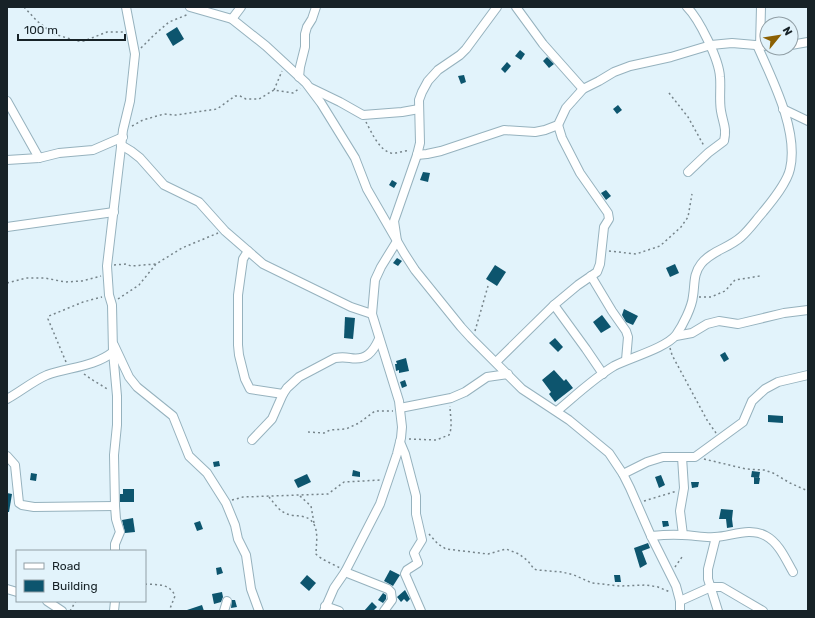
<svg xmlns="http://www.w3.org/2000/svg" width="815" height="618" font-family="Rubik,sans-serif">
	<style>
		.building { fill: #0d556e }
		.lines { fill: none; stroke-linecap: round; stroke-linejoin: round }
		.minor-casing { stroke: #96b2be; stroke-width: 10 }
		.path { stroke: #76848a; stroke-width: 1.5; stroke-dasharray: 2 3; stroke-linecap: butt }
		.minor { stroke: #fff; stroke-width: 8 }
	</style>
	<rect width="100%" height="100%" fill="#e2f3fb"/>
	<g class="building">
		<path d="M177 27 184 39 173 46 166 34Z"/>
		<path d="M520 50 525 54 521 60 515 56Z"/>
		<path d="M547 57 554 64 549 68 543 61Z"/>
		<path d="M507 62 511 66 505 73 501 69Z"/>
		<path d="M464 75 466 82 461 84 458 76Z"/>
		<path d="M618 105 622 110 617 114 613 109Z"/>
		<path d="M423 172 430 173 428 182 420 180Z"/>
		<path d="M392 180 397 183 394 188 389 185Z"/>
		<path d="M606 190 611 196 606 200 601 193Z"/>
		<path d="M397 258 402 261 398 266 393 263Z"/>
		<path d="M675 264 679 273 670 277 666 268Z"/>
		<path d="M495 265 506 272 497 286 486 279Z"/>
		<path d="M624 309 638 316 633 325 626 322 622 315Z"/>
		<path d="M602 315 611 327 601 333 593 322Z"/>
		<path d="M345 317 355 318 353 339 344 338Z"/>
		<path d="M555 338 563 347 558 352 549 343Z"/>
		<path d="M725 352 729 359 724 362 720 355Z"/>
		<path d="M406 358 409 371 399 373V370L396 371 395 364H397L396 361Z"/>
		<path d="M554 370 564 381 566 379 573 388 555 402 549 394 551 392 542 380Z"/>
		<path d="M405 380 407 386 402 388 400 382Z"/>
		<path d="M768 415 783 416V423L768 422Z"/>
		<path d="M219 461 220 466 214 467 213 462Z"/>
		<path d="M353 470 360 472V477L352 476Z"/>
		<path d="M752 471 760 472 759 478 751 477Z"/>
		<path d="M31 473 37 474 36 481 30 480Z"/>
		<path d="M307 474 311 482 298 488 294 480Z"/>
		<path d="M661 475 665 485 659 488 655 477Z"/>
		<path d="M754 477 760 478 759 484H754Z"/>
		<path d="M691 482H699L698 487 692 488Z"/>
		<path d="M123 489H134V502H120V494H123Z"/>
		<path d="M7 493 12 494 9 512H7Z"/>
		<path d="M721 509 733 510 732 519 733 527 727 528 726 519H719Z"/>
		<path d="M133 518 135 532 125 533 122 520Z"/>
		<path d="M200 521 203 529 197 531 194 523Z"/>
		<path d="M662 521H668L669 526 663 527Z"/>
		<path d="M648 543 650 548 642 551 647 564 640 568 634 548Z"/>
		<path d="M221 567 223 573 217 575 216 568Z"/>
		<path d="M390 570 400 575 393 586 384 581Z"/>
		<path d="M307 575 316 583 309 591 300 583Z"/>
		<path d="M614 575H620L621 582H615Z"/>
		<path d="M405 590 410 599 407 602 404 599 401 602 397 597Z"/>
		<path d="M222 592 223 597 221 602 214 604 212 594Z"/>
		<path d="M383 593 386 595V599L383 603 378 600Z"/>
		<path d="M232 600H235L237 607 231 608Z"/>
		<path d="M372 602 377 607 373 611H364Z"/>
		<path d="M202 605 204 611H187V610Z"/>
	</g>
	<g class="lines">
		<defs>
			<g id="minor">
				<path d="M190 7 232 19 266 46 306 83 321 103 355 158 367 189 404 253 415 270 461 327 471 338 522 389 569 420 609 453 623 474 630 488 651 536 676 586 680 601V611"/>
				<path d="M516 7 543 44 583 89"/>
				<path d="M687 7C699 19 719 59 720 77 721 88 719 100 721 111 723 123 727 128 724 141L708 153 688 172"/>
				<path d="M232 19 241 7"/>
				<path d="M791 45 808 42"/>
				<path d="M760 46 761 7"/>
				<path d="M299 77 300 67 305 47V34L307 27 312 19 316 7"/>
				<path d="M311 88 340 102 363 115 402 112 419 109"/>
				<path d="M7 101 39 158"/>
				<path d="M783 109 808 121"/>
				<path d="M121 145 131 151 140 158 164 185 199 202 225 231 263 264 351 307 372 314"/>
				<path d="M417 155 427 154 441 151 504 130 535 132 545 130 558 125 566 108 583 89 599 81 614 72 630 66 671 57 711 45 732 43 767 46"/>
				<path d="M7 160 39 158 59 153 93 150 123 137"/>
				<path d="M7 227 114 212"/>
				<path d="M248 251 243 259 238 295V345L239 355 245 379 250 389 283 394"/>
				<path d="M591 276 612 311 626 331 628 337 626 360"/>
				<path d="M554 305 586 349 603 374"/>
				<path d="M676 336 692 333 707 324 719 321 738 324 784 313 808 310"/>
				<path d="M114 345 129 377 137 387 173 416 189 456 207 473 226 503 235 525 238 539 246 555 251 589 259 611"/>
				<path d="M113 352 117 396V425L114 455 115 506 116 519 120 532 115 544V551"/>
				<path d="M496 362 554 305 578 285 597 272 600 264 604 227 609 219 608 213 580 173 562 138 558 125"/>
				<path d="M7 399C20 392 33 381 47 375 69 367 94 367 113 352L112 305 109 295 107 266 123 130 130 101 135 54 126 7"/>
				<path d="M400 408 451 398 465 392 487 377 508 374"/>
				<path d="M557 411C575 396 594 378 614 366 629 358 666 348 676 335 683 325 692 307 693 296 695 285 693 274 701 264 711 251 729 248 741 237 749 230 756 220 763 212 772 201 787 183 790 169 799 131 772 79 757 45"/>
				<path d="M252 440 272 419 283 394 287 388 299 377 335 358C341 357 344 357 350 358 366 361 373 352 379 339"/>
				<path d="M400 442 405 454 416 496V514L422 540 414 553 418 563 407 570 405 574 421 611"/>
				<path d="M7 456 15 465 19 503 22 505 34 507 115 506"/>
				<path d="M682 457 684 488 680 511 683 535"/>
				<path d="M623 474 647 462 663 457H695L743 422 752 401 765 389 778 382 808 375"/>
				<path d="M651 536C661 535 672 534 682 535 693 535 704 538 715 537 732 536 750 527 766 536 779 543 786 560 793 572"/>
				<path d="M716 537 708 569V579L718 611"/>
				<path d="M345 572 388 589 391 592 392 600 384 611"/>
				<path d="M7 589 17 592"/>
				<path d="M47 601 62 611"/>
				<path d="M680 601 711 587H722L763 611"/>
				<path d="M325 606 339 611"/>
				<path d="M114 611 115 601"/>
				<path d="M224 611 227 601"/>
				<path d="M324 611 334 588 345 572 380 504 397 454 401 438 402 427 399 401 372 314 375 280 381 267 397 241 394 221 417 155 420 143 419 100 422 92 428 81 438 70 460 55 466 49 497 7"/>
			</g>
		</defs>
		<use href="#minor" class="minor-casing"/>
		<g class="path">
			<path d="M24 7 37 21 54 34 77 41H84L107 32H123"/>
			<path d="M141 48 154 35 169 22 189 14"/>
			<path d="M274 90 282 71"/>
			<path d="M669 93 688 117 704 146"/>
			<path d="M366 122C372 133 379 150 391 153 397 154 404 150 410 151"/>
			<path d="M132 126 143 120 164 114 176 115 217 109 235 96H240L246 99H259L274 90 293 93 300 88"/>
			<path d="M609 251 636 254 660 246 681 227 688 217 692 194"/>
			<path d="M114 265 126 264 131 266 156 264"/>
			<path d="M7 283 26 278H45L65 282 82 281 101 276"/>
			<path d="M699 297H711L725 291 735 280 760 276"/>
			<path d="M118 299 139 285 156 264 182 248 218 233"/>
			<path d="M475 331 488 286"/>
			<path d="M670 348 672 355 707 420 716 433"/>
			<path d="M66 362 48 319 49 316 83 302 102 297"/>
			<path d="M84 374 91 379 109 390"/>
			<path d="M308 432 324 433 330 430 346 429 359 423 375 411H393"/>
			<path d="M409 439 436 440 449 435C453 427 450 415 450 406"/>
			<path d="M704 459 746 469 764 470 773 473 790 483 808 491"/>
			<path d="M300 496 311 506 314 523"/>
			<path d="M269 497C274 503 279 511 287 514 295 517 308 514 313 523 319 531 316 545 316 554 320 559 333 564 340 568"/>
			<path d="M232 500 243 497 328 494 344 482 381 480"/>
			<path d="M644 501 677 491"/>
			<path d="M429 534 438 544 446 549 488 554 506 549 519 554 528 561 534 569 537 570 562 572 574 575 592 583 620 586 646 585 658 587 670 592"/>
			<path d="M675 567 682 557"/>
			<path d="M145 584C157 585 170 583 175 596L169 611"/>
			<path d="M70 611 76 601"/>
		</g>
		<use href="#minor" class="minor"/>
	</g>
	<rect width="815" height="618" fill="none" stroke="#172227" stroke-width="16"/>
	<rect x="16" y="550" width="130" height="52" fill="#e2f3fb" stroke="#919fa6"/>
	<rect x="24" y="563" width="20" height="6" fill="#ffffff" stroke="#919fa6"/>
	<text x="52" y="570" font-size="12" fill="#172227">Road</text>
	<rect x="24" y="580" width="20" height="12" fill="#0d556e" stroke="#919fa6"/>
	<text x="52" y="590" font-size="12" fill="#172227">Building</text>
	<g transform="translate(779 36) rotate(60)"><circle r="19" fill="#e2f3fb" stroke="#919fa6"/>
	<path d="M0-3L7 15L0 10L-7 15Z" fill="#8b6003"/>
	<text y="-6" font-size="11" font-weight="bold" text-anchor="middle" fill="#172227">N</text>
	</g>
	<path d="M18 34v6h107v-6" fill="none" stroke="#172227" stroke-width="2"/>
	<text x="24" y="34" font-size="12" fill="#172227" stroke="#e2f3fb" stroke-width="3" paint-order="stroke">100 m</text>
</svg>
